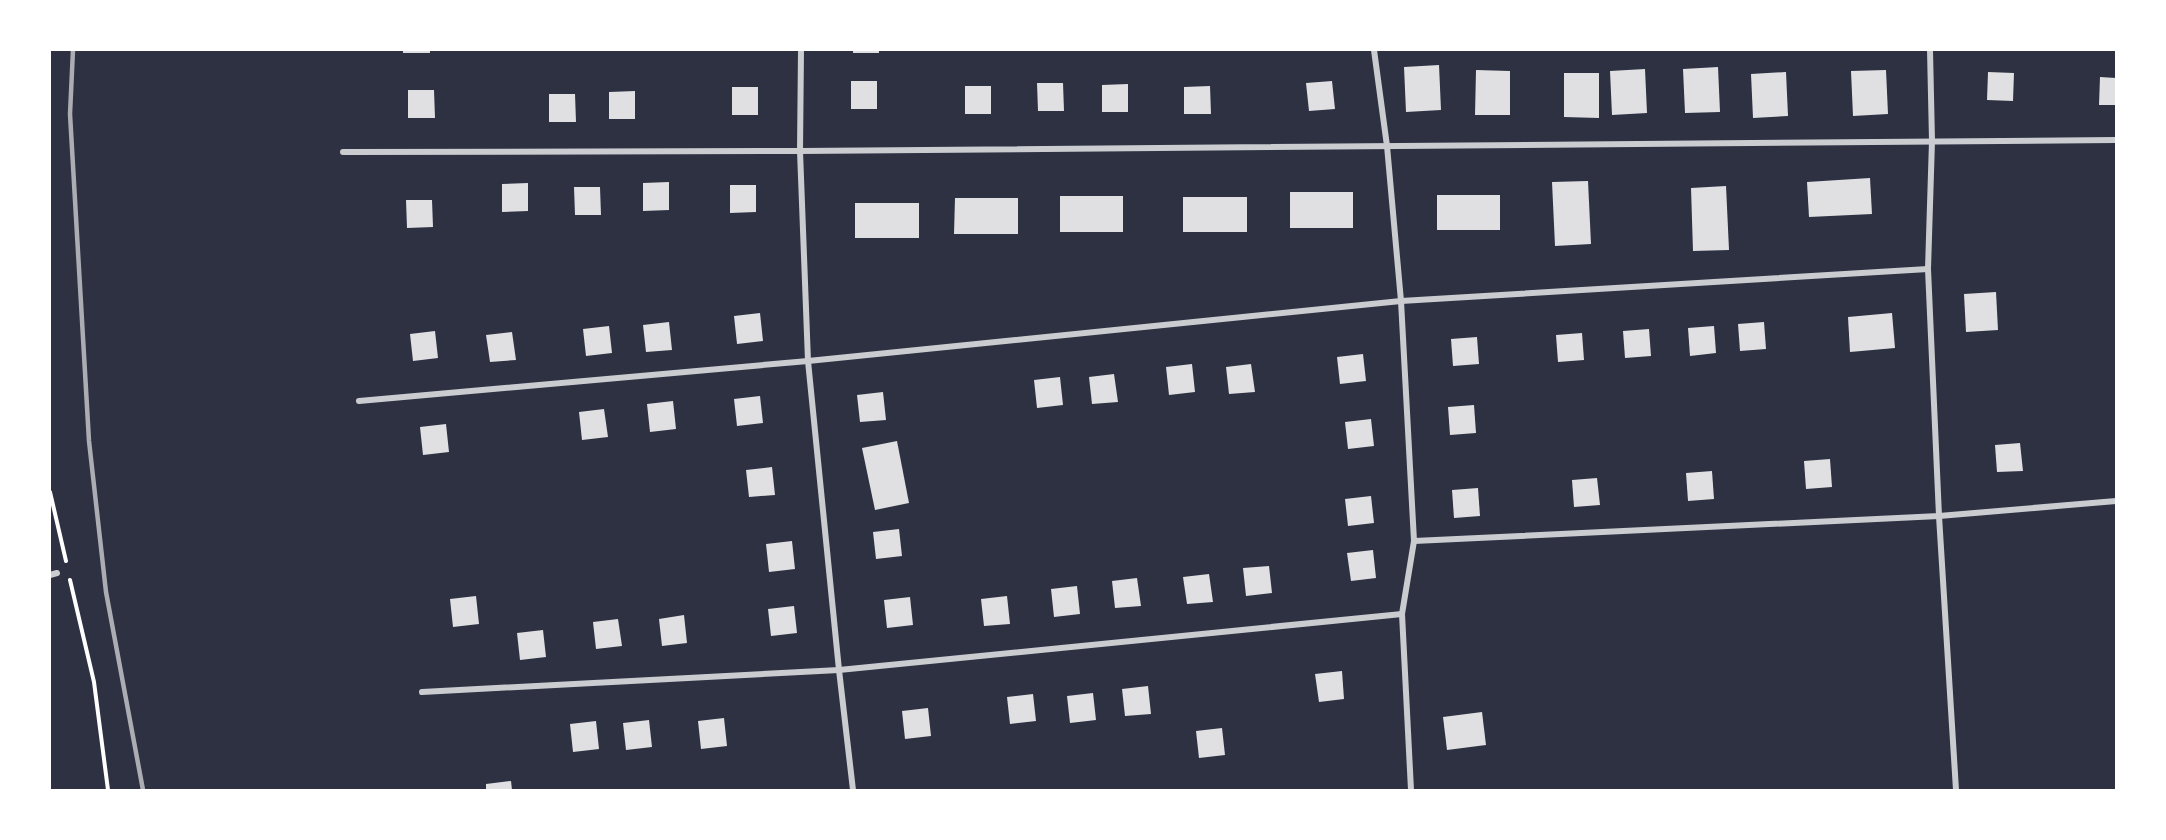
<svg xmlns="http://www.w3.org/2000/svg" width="2166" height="840" font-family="'IBM Plex Serif',serif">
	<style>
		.building { fill: #e0e0e3 }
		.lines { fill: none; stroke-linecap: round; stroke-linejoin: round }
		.path { stroke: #fff; stroke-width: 4 }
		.minor { stroke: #caccd0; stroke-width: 6 }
		.rail { stroke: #abadb3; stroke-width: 4.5 }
	</style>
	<rect width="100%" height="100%" fill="#2d3142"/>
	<g class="building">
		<rect x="403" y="50" width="27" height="3"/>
		<rect x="853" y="50" width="26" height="3"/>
		<path d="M1439 65 1441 110 1406 112 1404 67Z"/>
		<path d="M1718 67 1720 112 1685 113 1683 69Z"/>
		<path d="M1645 69 1647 113 1612 115 1610 71Z"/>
		<path d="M1476 70 1510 71V115H1475Z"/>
		<path d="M1886 70 1888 114 1853 116 1851 71Z"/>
		<path d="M1786 72 1788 116 1753 118 1751 74Z"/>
		<path d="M1988 72 2014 73 2013 101 1987 100Z"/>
		<path d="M1564 73H1599V118L1564 117Z"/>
		<path d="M2100 77 2116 78V105H2099Z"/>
		<rect x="851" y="81" width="26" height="28"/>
		<path d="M1332 81 1335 109 1309 111 1306 83Z"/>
		<path d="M1037 83H1063L1064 111H1038Z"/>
		<path d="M1128 84V112H1102V85Z"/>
		<rect x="965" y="86" width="26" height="28"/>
		<path d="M1210 86 1211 114H1184V87Z"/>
		<rect x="732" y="87" width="26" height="28"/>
		<path d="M408 90H434L435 118H408Z"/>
		<path d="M635 91V119H609V92Z"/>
		<path d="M549 94H575L576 122H549Z"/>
		<path d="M1870 178 1872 214 1809 217 1807 182Z"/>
		<path d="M1588 181 1591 244 1555 246 1552 182Z"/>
		<path d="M669 182V210L643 211V183Z"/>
		<path d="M528 183V211L502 212V184Z"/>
		<path d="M730 185H756V212L730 213Z"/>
		<path d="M1726 186 1729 250 1693 251 1691 188Z"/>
		<path d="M574 187H600L601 215H575Z"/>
		<rect x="1290" y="192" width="63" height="36"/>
		<rect x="1437" y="195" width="63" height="35"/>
		<rect x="1060" y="196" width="63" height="36"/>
		<rect x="1183" y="197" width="64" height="35"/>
		<path d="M955 198H1018V234H954Z"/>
		<path d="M406 200H432L433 227 407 228Z"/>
		<rect x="855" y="203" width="64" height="35"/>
		<path d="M1996 292 1998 330 1966 332 1964 294Z"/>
		<path d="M760 313 763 341 737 344 734 316Z"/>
		<path d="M1892 313 1895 348 1850 352 1848 317Z"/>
		<path d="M669 322 672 350 646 352 643 325Z"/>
		<path d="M1764 322 1766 349 1740 351 1738 324Z"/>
		<path d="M609 326 612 353 586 356 583 329Z"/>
		<path d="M1714 326 1716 353 1690 356 1688 328Z"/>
		<path d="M1649 329 1651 356 1625 358 1623 331Z"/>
		<path d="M435 331 438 358 413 361 410 334Z"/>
		<path d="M512 332 516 360 490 362 486 335Z"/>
		<path d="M1582 333 1584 360 1558 362 1556 335Z"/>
		<path d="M1477 337 1479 364 1453 366 1451 339Z"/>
		<path d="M1363 354 1366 381 1340 384 1337 357Z"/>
		<path d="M1192 364 1195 392 1169 395 1166 367Z"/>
		<path d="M1251 364 1255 392 1229 394 1226 367Z"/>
		<path d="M1114 374 1118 402 1092 404 1089 377Z"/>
		<path d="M1060 377 1063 405 1037 408 1034 380Z"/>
		<path d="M883 392 886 420 860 422 857 395Z"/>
		<path d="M760 396 763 423 737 426 734 399Z"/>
		<path d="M673 401 676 429 650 432 647 404Z"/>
		<path d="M1474 405 1476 433 1450 435 1448 407Z"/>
		<path d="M604 409 608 437 582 440 579 412Z"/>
		<path d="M1371 419 1374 446 1348 449 1345 422Z"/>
		<path d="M446 424 449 452 423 455 420 427Z"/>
		<path d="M897 441 909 503 875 510 862 448Z"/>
		<path d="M2020 443 2023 471 1997 472 1995 445Z"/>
		<path d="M1830 459 1832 487 1806 489 1804 461Z"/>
		<path d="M772 467 775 495 749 497 746 470Z"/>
		<path d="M1712 471 1714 499 1688 501 1686 473Z"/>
		<path d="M1597 478 1600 505 1574 507 1572 480Z"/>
		<path d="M1478 488 1480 516 1454 518 1452 490Z"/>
		<path d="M1371 496 1374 523 1348 526 1345 499Z"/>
		<path d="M899 529 902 556 876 559 873 532Z"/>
		<path d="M792 541 795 569 769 572 766 544Z"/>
		<path d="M1373 550 1376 578 1351 581 1347 553Z"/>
		<path d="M1269 566 1272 593 1246 596 1243 568Z"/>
		<path d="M1209 574 1213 602 1187 604 1183 577Z"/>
		<path d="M1137 578 1141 606 1115 608 1112 581Z"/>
		<path d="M1077 586 1080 614 1054 617 1051 589Z"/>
		<path d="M476 596 479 624 453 627 450 599Z"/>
		<path d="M1007 596 1010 624 984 626 981 599Z"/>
		<path d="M910 597 913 625 887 628 884 600Z"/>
		<path d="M794 606 797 633 771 636 768 609Z"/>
		<path d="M684 615 687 643 662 646 659 619Z"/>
		<path d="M618 619 622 646 596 649 593 622Z"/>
		<path d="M543 630 546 657 520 660 517 633Z"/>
		<path d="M1342 671 1344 699 1319 702 1315 674Z"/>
		<path d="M1148 686 1151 714 1125 716 1122 689Z"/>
		<path d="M1093 693 1096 720 1070 723 1067 696Z"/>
		<path d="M1033 694 1036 721 1010 724 1007 697Z"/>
		<path d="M928 708 931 736 905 739 902 711Z"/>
		<path d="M1482 712 1486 745 1447 750 1443 717Z"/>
		<path d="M724 718 727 746 701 749 698 721Z"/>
		<path d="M649 720 652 747 626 750 623 723Z"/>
		<path d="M596 721 599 749 573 752 570 724Z"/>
		<path d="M1222 728 1225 755 1199 758 1196 731Z"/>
		<path d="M511 781 512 790H486V784Z"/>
	</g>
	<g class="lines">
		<g class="path">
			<path d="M50 492 66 561"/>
			<path d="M70 580 94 682 108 790"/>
		</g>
		<g class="minor">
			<path d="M801 50 800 151 808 361 839 670 853 790"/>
			<path d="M1374 50 1387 146 1401 301 1414 541 1402 614 1411 790"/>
			<path d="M1930 50 1932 141 1928 269 1939 516 1956 790"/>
			<path d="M343 152 800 151 2116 140"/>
			<path d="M359 401 808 361 1401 301 1928 269"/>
			<path d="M1414 541 1939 516 2116 501"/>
			<path d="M50 575 57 573"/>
			<path d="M422 692 839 670 1402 614"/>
		</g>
		<path class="rail" d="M73 50 70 114 89 441 106 592 143 790"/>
	</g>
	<rect width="2166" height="840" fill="none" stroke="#ffffff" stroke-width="102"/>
</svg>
